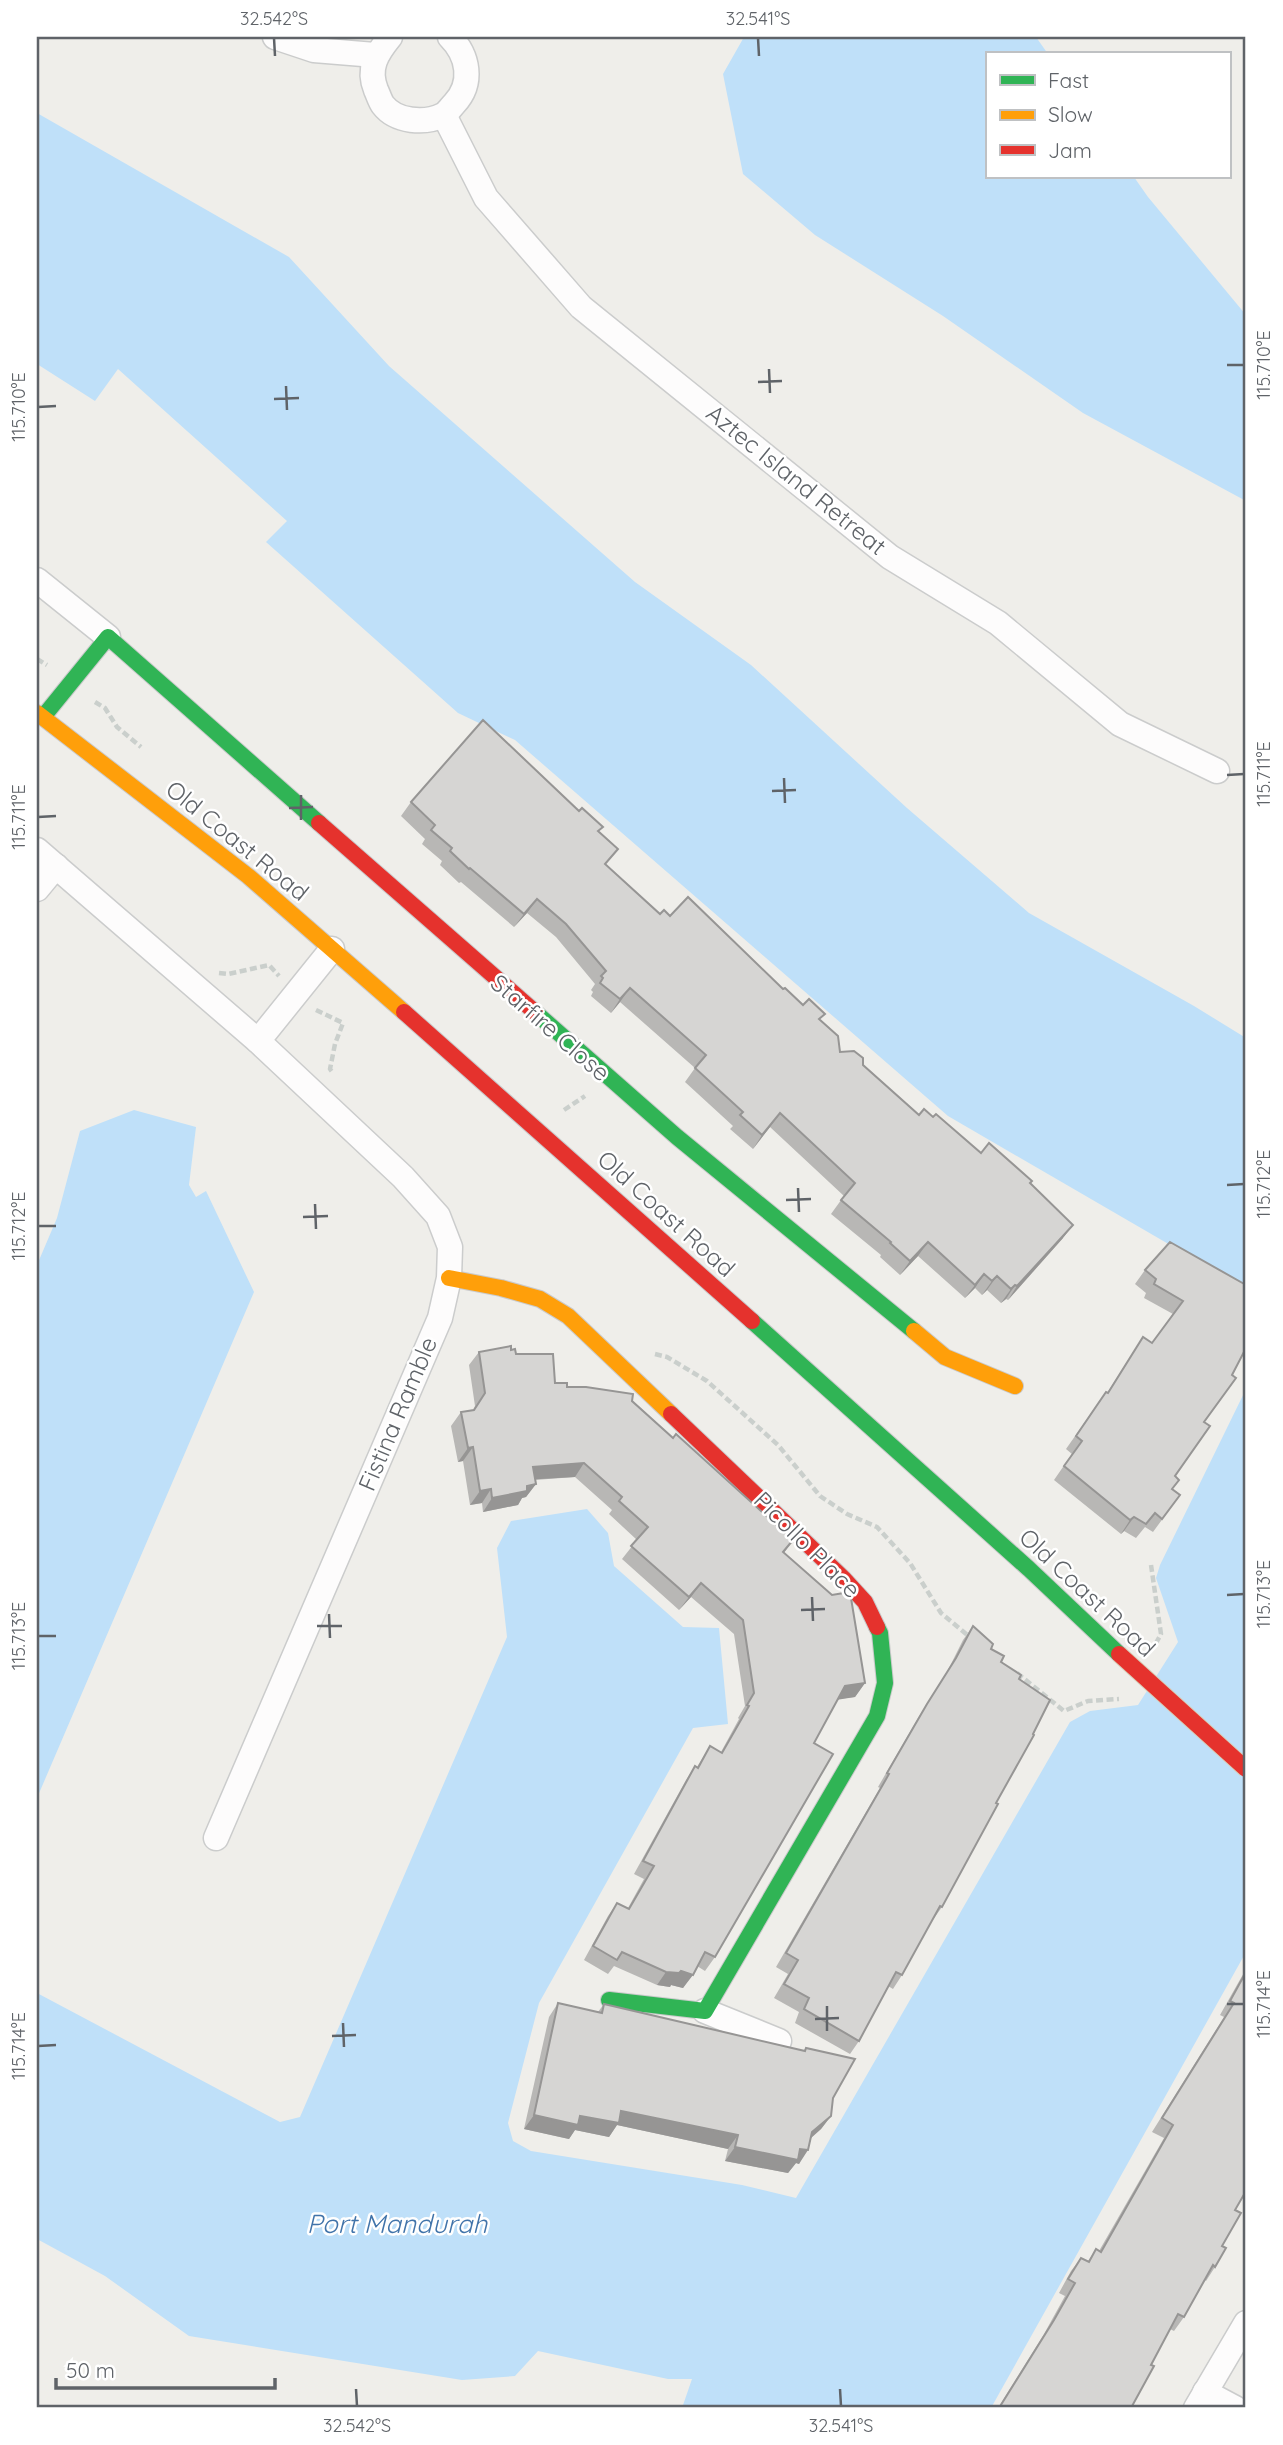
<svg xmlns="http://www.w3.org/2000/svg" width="1283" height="2445" font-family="Quicksand,sans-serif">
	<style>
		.water { fill: #bfe0f9 }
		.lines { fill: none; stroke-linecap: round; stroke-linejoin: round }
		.street-casing { stroke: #cbcccc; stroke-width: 27 }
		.fast-casing { stroke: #cacacb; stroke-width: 18 }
		.slow-casing { stroke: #cacacb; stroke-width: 18 }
		.jam-casing { stroke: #cacacb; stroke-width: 18 }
		.path { stroke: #cacfcc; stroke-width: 4.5; stroke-dasharray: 7 3.5; stroke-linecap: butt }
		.street { stroke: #fdfcfc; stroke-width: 24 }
		.fast { stroke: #30b455; stroke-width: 16 }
		.slow { stroke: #ff9f0a; stroke-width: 16 }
		.jam { stroke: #e5322d; stroke-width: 16 }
		.jam-bridge-casing { stroke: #d7ceb8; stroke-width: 18; stroke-linecap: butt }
		.jam-bridge { stroke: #e5322d; stroke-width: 16 }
		.wall { fill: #b8b7b5 }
		.shaded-wall { fill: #969594 }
		.building { fill: #d6d5d3; stroke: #969594; stroke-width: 2 }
		.ticks { fill: none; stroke: #5f6368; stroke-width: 2.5 }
		.labels { text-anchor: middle; stroke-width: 5; stroke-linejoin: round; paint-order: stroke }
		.street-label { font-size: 24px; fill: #5f6368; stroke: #fff }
		.water-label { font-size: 26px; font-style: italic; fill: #4174aa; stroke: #fff }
		.neatline { fill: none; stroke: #5f6368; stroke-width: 2.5 }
		.ticks-label { font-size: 18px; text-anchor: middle; fill: #5f6368 }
	</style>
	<rect width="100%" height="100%" fill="#efeeea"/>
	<g class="water">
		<path d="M744 37H1036L1048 54H987V177H1134L1148 197 1246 315V501L1083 413 943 316 815 235 743 174 723 74Z"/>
		<path d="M37 113 289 257 389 366 635 582 751 665 907 808 1029 913 1194 1006 1246 1038V1289L948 1116 515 740 458 713 266 542 287 521 118 369 95 401 37 364Z"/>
		<path d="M134 1110 196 1127 189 1185 196 1197 206 1191 254 1292 37 1798V1265L57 1218 80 1131Z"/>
		<path d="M1246 1389V1952L991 2408H682L692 2379H668L538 2351 515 2376 462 2380 189 2336 105 2276 37 2239V1993L280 2122 300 2117 507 1637 497 1548 511 1521 587 1509 608 1533 614 1566 683 1627 719 1628 728 1724 693 1728 539 2003 508 2123 513 2141 531 2151 742 2185 796 2198 1070 1722 1090 1711 1138 1705 1178 1642 1156 1578 1160 1565Z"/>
	</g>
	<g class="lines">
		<defs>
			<g id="street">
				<path d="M275 37 314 50 375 55"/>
				<path d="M390 37C377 53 367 68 376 90 378 94 380 101 383 105 396 122 425 124 443 115 447 113 451 107 454 104 474 83 468 55 450 37"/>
				<path d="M444 115 486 198 581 307 890 557 998 623 1120 724 1217 771"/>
				<path d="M37 580 108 637"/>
				<path d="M37 850 258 1041"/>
				<path d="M37 889 56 866"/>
				<path d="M216 1838 440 1318 449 1278 450 1247 438 1216 403 1177 258 1041 332 949"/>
				<path d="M705 2011 779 2041"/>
				<path d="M1205 2392 1235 2408"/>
				<path d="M1196 2408 1246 2323"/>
			</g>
			<g id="fast">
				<path d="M43 717 108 637 319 823"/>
				<path d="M536 1013 677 1137 914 1331"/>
				<path d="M752 1321 1029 1569 1119 1654"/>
				<path d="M609 2000 705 2011 877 1716 885 1683 880 1633 877 1627"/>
			</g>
			<g id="slow">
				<path d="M37 713 248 876 404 1012"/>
				<path d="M449 1278 501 1288 540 1299 568 1316 671 1414"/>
				<path d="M914 1331 945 1357 1015 1386"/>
			</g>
			<g id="jam">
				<path d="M319 823 536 1013"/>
				<path d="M404 1012 752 1321"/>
				<path d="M671 1414 843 1578 865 1602 877 1627"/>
			</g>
		</defs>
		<use href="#street" class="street-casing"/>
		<use href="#fast" class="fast-casing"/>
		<use href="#slow" class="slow-casing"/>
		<use href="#jam" class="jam-casing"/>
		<g class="path">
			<path d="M37 659 47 665"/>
			<path d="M95 702 105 708 117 727 141 747"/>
			<path d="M219 973 228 974 269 965 279 976"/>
			<path d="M316 1010 343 1023 335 1044 330 1069 333 1073"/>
			<path d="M564 1110 585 1096"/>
			<path d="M655 1354 667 1357 707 1381 778 1445 820 1496 847 1514 877 1527 910 1563 941 1613 971 1638"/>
			<path d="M1151 1565 1161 1634 1156 1643"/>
			<path d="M1017 1673 1064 1711 1088 1701 1119 1699"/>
		</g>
		<use href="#street" class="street"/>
		<use href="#fast" class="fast"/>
		<use href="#slow" class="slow"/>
		<use href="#jam" class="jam"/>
		<defs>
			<path id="jam-bridge" d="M1119 1654 1246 1769"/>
		</defs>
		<use href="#jam-bridge" class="jam-bridge-casing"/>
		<use href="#jam-bridge" class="jam-bridge"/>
	</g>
	<g class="wall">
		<path d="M411 802 599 832 606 865 660 914 670 916 783 989 820 1020 840 1052 863 1065 919 1115 933 1117 981 1153 1030 1183 1063 1238 1008 1300 1006 1299 1001 1303 987 1290 982 1295 975 1288 965 1298 918 1256 900 1275 880 1257 881 1255 831 1214 844 1196 770 1127 753 1149 730 1129 733 1126 685 1082 695 1068 620 1002 611 1013 591 996 593 992 591 990 595 984 556 937 527 913 514 927 461 882 459 883 440 865 442 861 422 844 425 839 401 816Z"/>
		<path d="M1145 1270 1246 1285 1204 1422 1175 1476 1173 1489 1180 1495 1153 1532 1145 1527 1136 1538 1124 1531 1121 1534 1054 1480 1072 1454 1066 1449 1106 1392 1107 1393 1143 1337 1152 1343 1173 1314 1144 1298 1146 1293 1135 1284Z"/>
		<path d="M511 1350 555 1383 567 1387 632 1401 673 1438 793 1540 784 1553 865 1683 855 1697 838 1699 814 1743 715 1957 705 1971 697 1966 683 1988 671 1985 670 1987 657 1985 614 1966 608 1974 584 1960 608 1916 617 1903 628 1908 644 1879 634 1874 686 1780 695 1766 697 1767 710 1746 721 1752 739 1719 738 1718 745 1706 734 1634 691 1597 679 1610 622 1559 637 1540 609 1514 612 1510 575 1477 535 1480 536 1484 526 1497 522 1498 518 1505 483 1512 482 1503 470 1505 463 1461 458 1462 451 1426 461 1412 473 1410 475 1406 469 1365 479 1352Z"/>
		<path d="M973 1626 1001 1662 1019 1679 996 1803 942 1907 932 1921 902 1975 893 1989 888 1986 859 2041 850 2054 795 2023 799 2012 774 1998 788 1974 776 1967 880 1788 878 1787 918 1718 947 1672 963 1640Z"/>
		<path d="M1246 1969V2191L1235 2210 1222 2246 1215 2267 1206 2281 1205 2280 1184 2317 1174 2331 1170 2329 1151 2365 1131 2408H998L1044 2334 1065 2296 1059 2293 1071 2271 1081 2258 1088 2261 1096 2249 1099 2251 1164 2138 1152 2132 1224 2017 1220 2015Z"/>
		<path d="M558 2003 598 2012 604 2004 804 2051 806 2048 833 2098 831 2116 821 2129 811 2138 799 2164 796 2163 788 2173 725 2161 728 2149 617 2125 609 2137 575 2130 569 2139 524 2129 549 2017Z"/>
	</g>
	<g class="shaded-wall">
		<path d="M537 899 527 913 514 927 524 914Z"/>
		<path d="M630 988 620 1002 611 1013 620 999Z"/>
		<path d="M780 1113 770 1127 753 1149 762 1135Z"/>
		<path d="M1073 1225 1063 1238 1008 1300 1017 1286Z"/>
		<path d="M928 1242 918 1256 900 1275 910 1261Z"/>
		<path d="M984 1274 975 1288 965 1298 975 1285Z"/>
		<path d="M997 1276 987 1290 982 1295 992 1281Z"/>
		<path d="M1015 1285 1006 1299 1001 1303 1011 1289Z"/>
		<path d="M473 1447 463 1461 458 1462 468 1448Z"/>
		<path d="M584 1463 575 1477 523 1480 533 1467Z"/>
		<path d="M536 1484 526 1497 522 1498 518 1505 483 1512 492 1498Z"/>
		<path d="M491 1489 482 1503 470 1505 480 1491Z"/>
		<path d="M1134 1517 1124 1531 1121 1534 1130 1520Z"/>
		<path d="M701 1583 691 1597 679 1610 689 1597Z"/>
		<path d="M865 1683 855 1697 836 1700 845 1686Z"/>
		<path d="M681 1971 693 1975 683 1988 671 1985 670 1987 657 1985 666 1972Z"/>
		<path d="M621 2111 738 2135 728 2149 617 2125 609 2137 575 2130 569 2139 524 2129 534 2115 580 2116Z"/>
		<path d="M831 2116 821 2129 803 2145 812 2132Z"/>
		<path d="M735 2147 800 2149 808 2150 799 2164 796 2163 788 2173 725 2161Z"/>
	</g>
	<g class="building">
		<path d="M483 720 579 811 582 808 603 827 598 831 618 849 605 864 660 914 664 910 670 916 688 897 783 989 785 988 803 1005 809 999 825 1014 819 1019 838 1036 840 1052 854 1051 863 1058V1065L919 1115 924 1109 933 1117 936 1114 981 1153 989 1143 1032 1181 1030 1183 1073 1225 1017 1286 1015 1285 1011 1289 997 1276 992 1281 984 1274 975 1285 928 1242 910 1261 890 1243 891 1242 841 1200 855 1183 780 1113 762 1135 740 1115 743 1112 695 1068 706 1055 630 988 620 999 600 983 603 978 601 976 606 971 566 924 537 899 524 914 470 868 469 869 450 851 452 848 431 830 435 825 411 802Z"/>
		<path d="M1170 1242 1246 1285V1348L1232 1375 1236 1378 1204 1422 1210 1426 1175 1476 1179 1480 1172 1489 1180 1495 1162 1519 1155 1513 1146 1524 1134 1517 1130 1520 1064 1466 1082 1441 1076 1436 1106 1392 1108 1393 1143 1337 1152 1343 1183 1301 1154 1284 1156 1279 1145 1270Z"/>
		<path d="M511 1346V1350L515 1349 516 1354H553L555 1383H567V1387H586L633 1394 632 1401 673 1438 676 1434 793 1540 783 1552 832 1595 850 1592 865 1683 845 1686 814 1743 833 1754 715 1957 705 1952 693 1975 681 1971 679 1973 666 1972 622 1952 617 1960 593 1946 617 1903 629 1909 654 1866 643 1861 695 1766 698 1768 710 1746 722 1753 749 1706 747 1705 754 1693 743 1620 701 1583 689 1597 631 1546 648 1527 619 1501 622 1497 584 1463 533 1467 536 1484 527 1486V1491L492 1498 491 1489 480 1491 473 1447 468 1448 461 1412 474 1410 485 1393 479 1352Z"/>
		<path d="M973 1626 993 1644 991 1649 1004 1656 1001 1662 1021 1675 1019 1679 1050 1700 1033 1734 1034 1735 996 1803 998 1804 942 1907 940 1906 902 1975 896 1972 859 2041 804 2009 809 1998 784 1984 798 1960 786 1953 889 1774 887 1773 927 1704 956 1658Z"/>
		<path d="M1246 1972V2191L1235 2210 1241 2213 1222 2246 1226 2248 1215 2267 1213 2265 1184 2317 1178 2314 1151 2365 1154 2366 1131 2408H999L1054 2320 1075 2283 1068 2279 1081 2258 1089 2262 1096 2249 1101 2252 1173 2125 1162 2118 1234 2003 1230 2001Z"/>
		<path d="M558 2003 602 2013 604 2004 805 2051 806 2048 855 2059 833 2098 831 2116 812 2132 808 2150 800 2149 798 2160 735 2147 738 2135 621 2111 619 2123 580 2116 578 2125 534 2115Z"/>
	</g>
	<path class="ticks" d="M274 38 275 56M758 38 759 56M1227 365H1244M769 369 770 393M758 382 782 381M286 386 287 410M274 399 299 398M38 407 56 406M1227 775 1244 774M784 778 785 803M772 791 796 790M301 795V820M289 808 313 807M38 817 56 816M1227 1185 1244 1184M798 1188 799 1212M786 1200 811 1199M315 1204 316 1229M303 1217 328 1216M38 1226H56M1227 1595 1244 1594M812 1597 813 1621M801 1610 825 1609M329 1614 330 1638M317 1626H342M38 1636H56M1227 2004H1244M827 2006V2031M815 2019 839 2018M343 2023 344 2047M332 2036 356 2035M38 2046 56 2045M356 2389 357 2406M840 2389 841 2406"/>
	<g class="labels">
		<g class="street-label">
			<text transform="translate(796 480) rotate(39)" y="8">Aztec Island Retreat</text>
			<text transform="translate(237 841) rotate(39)" y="8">Old Coast Road</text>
			<text transform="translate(550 1028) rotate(41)" y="8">Starfire Close</text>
			<text transform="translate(666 1214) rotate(42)" y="8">Old Coast Road</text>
			<text transform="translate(398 1414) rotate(-67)" y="8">Fistina Ramble</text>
			<text transform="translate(807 1545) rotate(45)" y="8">Picollo Place</text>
			<text transform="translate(1087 1593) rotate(43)" y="8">Old Coast Road</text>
		</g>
		<g class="water-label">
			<text x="397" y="2233">Port Mandurah</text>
		</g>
	</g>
	<rect width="1283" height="2445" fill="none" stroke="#ffffff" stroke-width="77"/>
	<rect x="986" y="52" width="245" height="126" fill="#ffffff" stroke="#bfc1c3" stroke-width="2"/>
	<rect x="1000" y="75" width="35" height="10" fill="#30b455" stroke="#bfc1c3" stroke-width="2"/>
	<text x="1048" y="88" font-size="21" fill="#5f6368">Fast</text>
	<rect x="1000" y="110" width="35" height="10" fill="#ff9f0a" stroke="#bfc1c3" stroke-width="2"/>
	<text x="1048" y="122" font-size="21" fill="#5f6368">Slow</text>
	<rect x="1000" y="145" width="35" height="10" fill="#e5322d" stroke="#bfc1c3" stroke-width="2"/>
	<text x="1048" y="158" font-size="21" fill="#5f6368">Jam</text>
	<path d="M56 2378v10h219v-10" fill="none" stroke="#5f6368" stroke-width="3.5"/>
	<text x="66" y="2378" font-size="21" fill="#5f6368" stroke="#ffffff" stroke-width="5" paint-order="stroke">50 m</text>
	<rect x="38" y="38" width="1206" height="2368" class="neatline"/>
	<g class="ticks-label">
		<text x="274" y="25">32.542°S</text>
		<text x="758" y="25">32.541°S</text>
		<text transform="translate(1264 365) rotate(-90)" y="6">115.710°E</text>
		<text transform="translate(19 407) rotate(-90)" y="6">115.710°E</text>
		<text transform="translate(1264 774) rotate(-90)" y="6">115.711°E</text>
		<text transform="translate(19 817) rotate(-90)" y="6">115.711°E</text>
		<text transform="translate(1264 1184) rotate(-90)" y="6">115.712°E</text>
		<text transform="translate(19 1226) rotate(-90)" y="6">115.712°E</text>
		<text transform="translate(1264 1594) rotate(-90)" y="6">115.713°E</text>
		<text transform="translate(19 1636) rotate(-90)" y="6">115.713°E</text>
		<text transform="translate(1264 2004) rotate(-90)" y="6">115.714°E</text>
		<text transform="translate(19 2046) rotate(-90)" y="6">115.714°E</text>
		<text x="357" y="2432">32.542°S</text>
		<text x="841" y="2432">32.541°S</text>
	</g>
</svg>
